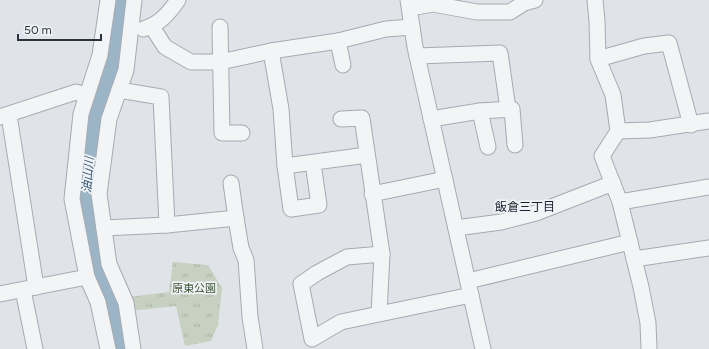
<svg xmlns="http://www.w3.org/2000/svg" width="709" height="349" font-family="Figtree,'Noto Sans JP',sans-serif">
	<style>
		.park { fill: url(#park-tufts) }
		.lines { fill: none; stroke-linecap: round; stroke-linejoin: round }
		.river { stroke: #9cb5c6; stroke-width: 20 }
		.minor-casing { stroke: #a5abb2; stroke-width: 17 }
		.minor { stroke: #f2f4f6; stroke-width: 15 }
		.labels { text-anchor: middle; stroke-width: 3.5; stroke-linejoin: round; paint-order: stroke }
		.park-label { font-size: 11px; fill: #415937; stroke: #eff2f6 }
		.water-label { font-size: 12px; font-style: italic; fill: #355670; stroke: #eff2f6 }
		.neighbourhood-label { font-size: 12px; fill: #1b242f; stroke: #eff2f6 }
	</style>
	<defs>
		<pattern id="park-tufts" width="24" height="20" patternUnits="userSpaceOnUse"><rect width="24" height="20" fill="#c7d1c1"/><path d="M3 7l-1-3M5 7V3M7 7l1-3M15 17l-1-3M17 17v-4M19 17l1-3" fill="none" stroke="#abb4a7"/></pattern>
	</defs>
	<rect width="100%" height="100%" fill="#e0e4e8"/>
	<path class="park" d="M173 262 208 265 222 288 218 325 211 341 185 346 176 306 130 311 129 297 169 292Z"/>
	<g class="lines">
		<path class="river" d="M119 0 113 54 95 116 86 189 89 230 100 275 113 309 121 349"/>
		<defs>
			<g id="minor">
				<path d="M408 0 415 47 483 349"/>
				<path d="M595 0 597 21 598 59 613 95 618 131 602 156 620 202 641 287 648 323 649 349"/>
				<path d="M410 8 433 4 477 12H510L524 3 535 0"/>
				<path d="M152 27 165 47 191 62H220L271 51 338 41 386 29 412 27"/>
				<path d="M220 27 222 133H242"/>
				<path d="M143 29C159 25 169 13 178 0"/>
				<path d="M338 41 343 65"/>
				<path d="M271 51 281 109 285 166"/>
				<path d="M417 56 500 53 508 109"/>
				<path d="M598 59 644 46 669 43 691 125"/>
				<path d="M119 90 161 97 167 225"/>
				<path d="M480 111 488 147"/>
				<path d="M9 115 36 287"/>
				<path d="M0 117 76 92 86 96"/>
				<path d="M341 119 362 118 382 254"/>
				<path d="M431 119 480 111 512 109 515 145"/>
				<path d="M618 131 650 130 709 121"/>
				<path d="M313 163 319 205 291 209 285 166 367 155"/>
				<path d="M231 183 236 218"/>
				<path d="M372 194 445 179"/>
				<path d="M620 202 709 187"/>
				<path d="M104 228 167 225 236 218 241 248 246 260 250 317 255 349"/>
				<path d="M456 228 501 222 536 213 613 183"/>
				<path d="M634 259 709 248"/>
				<path d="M468 281 630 242"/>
				<path d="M23 290 35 349"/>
				<path d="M0 294 87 277"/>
				<path d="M379 314 341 322 312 339 301 284 317 273 347 257 382 254 379 314 471 295"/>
				<path d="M108 349 98 302 87 277 72 199 81 114 100 55 108 0"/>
				<path d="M133 349 126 303 109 264 99 194 109 119 126 70 134 0"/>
			</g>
		</defs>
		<use href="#minor" class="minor-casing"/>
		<use href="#minor" class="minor"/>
	</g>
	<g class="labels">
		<g class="park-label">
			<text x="194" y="292">原東公園</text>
		</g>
		<g class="water-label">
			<text transform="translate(88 175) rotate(-85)" y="4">油山川</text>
		</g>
		<g class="neighbourhood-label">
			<text x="525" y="211">飯倉三丁目</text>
		</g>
	</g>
	<path d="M18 34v6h83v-6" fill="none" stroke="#29333e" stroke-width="2"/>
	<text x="24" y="34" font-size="12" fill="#29333e" stroke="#eff2f6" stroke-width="3" paint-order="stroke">50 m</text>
</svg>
